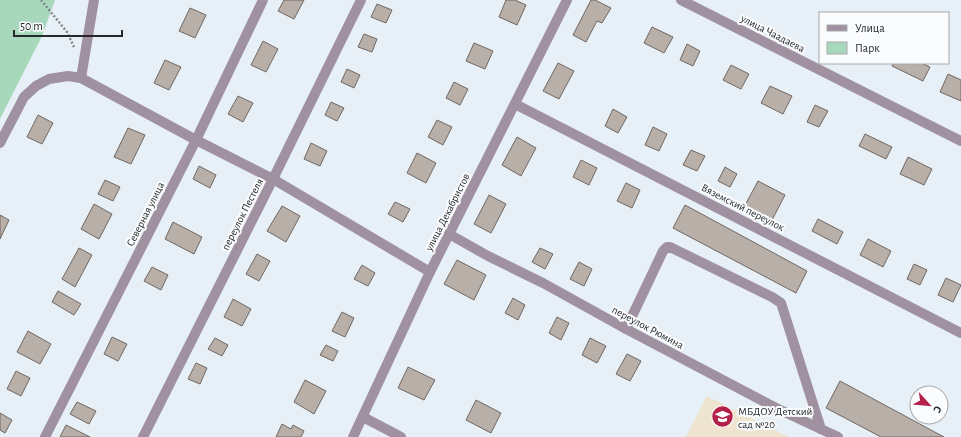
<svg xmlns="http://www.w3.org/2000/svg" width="961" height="437" font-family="'Alegreya Sans',sans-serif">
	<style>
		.education { fill: #eee4cf }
		.green { fill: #a7d8bb }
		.building { fill: #b8afa9; stroke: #6f6762 }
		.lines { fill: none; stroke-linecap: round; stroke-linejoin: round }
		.path { stroke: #81868b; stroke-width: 2.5; stroke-dasharray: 2 2; stroke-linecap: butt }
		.minor { stroke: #a091a1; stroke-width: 10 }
		.labels { text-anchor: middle; stroke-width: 4; stroke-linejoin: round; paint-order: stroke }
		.street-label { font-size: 11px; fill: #272a2d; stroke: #fbfcfe }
		.poi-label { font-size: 11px; fill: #272a2d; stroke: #fbfcfe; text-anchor: start }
	</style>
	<rect width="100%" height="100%" fill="#e8f0f7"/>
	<path class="education" d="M707 396 789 437H686Z"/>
	<path class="green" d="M0 0H55L42 36 0 119Z"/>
	<g class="building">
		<path d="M284 0H304L294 19 278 11Z"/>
		<path d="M506 0H515L526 5 517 25 499 17Z"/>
		<path d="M591 0H595L611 8 602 23 597 21 586 42 573 35Z"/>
		<path d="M377 4 392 10 386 23 371 17Z"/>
		<path d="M190 8 206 15 195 38 179 31Z"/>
		<path d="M652 27 673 37 664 53 644 43Z"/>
		<path d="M364 34 377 39 372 52 358 47Z"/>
		<path d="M263 41 278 49 266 72 251 65Z"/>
		<path d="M474 43 493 51 485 69 466 61Z"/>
		<path d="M687 44 700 51 693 66 680 60Z"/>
		<path d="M165 60 181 67 169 90 154 83Z"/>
		<path d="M558 63 574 71 559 99 543 91Z"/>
		<path d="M894 63H921L930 67 923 81 892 66Z"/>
		<path d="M731 65 749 74 741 89 723 80Z"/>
		<path d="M347 69 360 75 354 88 341 82Z"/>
		<path d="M948 74 961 80V101L940 92Z"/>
		<path d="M454 82 468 89 460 105 446 98Z"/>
		<path d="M770 86 792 96 783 114 761 103Z"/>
		<path d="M238 96 253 103 243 122 228 114Z"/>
		<path d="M331 102 344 108 337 121 325 115Z"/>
		<path d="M815 105 828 111 819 127 807 122Z"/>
		<path d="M613 109 627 117 618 133 605 126Z"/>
		<path d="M38 115 53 123 42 144 27 137Z"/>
		<path d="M437 120 452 127 443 145 428 137Z"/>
		<path d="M653 127 667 134 659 151 645 145Z"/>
		<path d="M128 128 145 135 131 164 114 157Z"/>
		<path d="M865 134 892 147 886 159 859 146Z"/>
		<path d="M517 137 536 148 521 176 502 165Z"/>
		<path d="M311 143 327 151 320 166 304 159Z"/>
		<path d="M691 150 705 156 697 171 683 165Z"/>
		<path d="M417 153 436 163 426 183 407 173Z"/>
		<path d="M908 157 932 169 924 185 900 174Z"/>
		<path d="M581 160 597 168 589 185 573 177Z"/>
		<path d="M199 166 216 175 210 188 193 179Z"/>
		<path d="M725 167 737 174 730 187 718 181Z"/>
		<path d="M105 180 120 187 113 201 98 194Z"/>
		<path d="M758 181 785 195 771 222 743 209Z"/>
		<path d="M626 183 640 190 632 208 617 201Z"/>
		<path d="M489 195 506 204 491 233 474 224Z"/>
		<path d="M395 202 410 209 403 222 388 214Z"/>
		<path d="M94 204 112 214 99 239 81 229Z"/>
		<path d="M685 205 807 271 796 293 673 228Z"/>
		<path d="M282 206 300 216 286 242 267 231Z"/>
		<path d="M0 215 9 220 0 239Z"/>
		<path d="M818 219 843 232 837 244 812 231Z"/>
		<path d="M173 222 202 237 194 254 165 239Z"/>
		<path d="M868 239 891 251 883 267 860 255Z"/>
		<path d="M79 248 92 255 75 287 62 279Z"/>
		<path d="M540 248 553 254 545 269 532 262Z"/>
		<path d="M257 254 270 261 259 281 246 274Z"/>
		<path d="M457 260 486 275 474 300 444 284Z"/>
		<path d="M579 262 592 269 584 286 570 279Z"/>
		<path d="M914 264 927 270 920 285 907 279Z"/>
		<path d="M362 265 375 273 368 286 354 279Z"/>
		<path d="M152 267 168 275 161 290 144 281Z"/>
		<path d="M946 278 961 285 953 302 938 295Z"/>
		<path d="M58 291 81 304 74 315 52 302Z"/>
		<path d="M513 298 525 305 518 320 505 313Z"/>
		<path d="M233 299 251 309 242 326 224 317Z"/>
		<path d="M342 312 354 318 345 337 332 331Z"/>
		<path d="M557 317 569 323 561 340 549 333Z"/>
		<path d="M28 331 51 344 40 364 17 352Z"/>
		<path d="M112 337 127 344 118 361 104 354Z"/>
		<path d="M215 338 228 345 222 356 208 349Z"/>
		<path d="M590 338 606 346 597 363 582 355Z"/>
		<path d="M326 345 338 351 333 361 320 355Z"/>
		<path d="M627 354 641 361 630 381 616 374Z"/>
		<path d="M196 363 207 368 200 384 188 379Z"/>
		<path d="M408 367 435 380 424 400 398 388Z"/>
		<path d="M16 371 30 378 21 396 7 389Z"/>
		<path d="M305 380 326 391 314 414 294 402Z"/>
		<path d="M840 381 944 437H881L826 408Z"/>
		<path d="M476 400 501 413 491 433 466 420Z"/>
		<path d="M77 402 96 411 89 424 70 414Z"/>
		<path d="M0 413 12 420 5 433 0 430Z"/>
		<path d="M282 424 291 429 293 425 304 431 301 437H276Z"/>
		<path d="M66 425 90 437H60Z"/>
	</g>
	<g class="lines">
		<path class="path" d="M41 0 67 32 74 47"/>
		<g class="minor">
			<path d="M681 0 961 141"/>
			<path d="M81 78 94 0"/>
			<path d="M515 104 961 333"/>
			<path d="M0 143 24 97 36 86 49 79 68 76 81 78 196 140 273 179 430 272"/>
			<path d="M449 234 488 256 543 283 626 329 776 408 838 437"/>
			<path d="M626 329 663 251 667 247H670L772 297 781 303 821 429"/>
			<path d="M363 417 401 437"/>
			<path d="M45 437 196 140 263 0"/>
			<path d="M143 437 273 179 361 0"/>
			<path d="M353 437 430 272 567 0"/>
		</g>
	</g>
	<defs>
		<symbol id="school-disc" viewBox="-11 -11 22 22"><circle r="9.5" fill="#b32149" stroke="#fbfcfe"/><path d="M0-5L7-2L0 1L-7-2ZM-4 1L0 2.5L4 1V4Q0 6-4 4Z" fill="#fff"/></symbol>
	</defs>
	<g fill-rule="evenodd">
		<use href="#school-disc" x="710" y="404" width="25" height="25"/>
	</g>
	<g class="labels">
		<g class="street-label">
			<text transform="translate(773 33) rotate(27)" y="4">улица Чаадаева</text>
			<text transform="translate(743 207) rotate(27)" y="4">Вяземский переулок</text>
			<text transform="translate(447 212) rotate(-63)" y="4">улица Декабристов</text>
			<text transform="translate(145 214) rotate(-63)" y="4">Северная улица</text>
			<text transform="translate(242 214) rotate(-63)" y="4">переулок Пестеля</text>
			<text transform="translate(648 327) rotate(28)" y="4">переулок Рюмина</text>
		</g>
		<g class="poi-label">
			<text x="738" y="415">МБДОУ Детский<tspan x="738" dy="13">сад №20</tspan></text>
		</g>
	</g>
	<rect x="819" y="12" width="130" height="52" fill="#fbfcfe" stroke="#a6a8aa"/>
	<rect x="827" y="25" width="20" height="6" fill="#a091a1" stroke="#a6a8aa"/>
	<text x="855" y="32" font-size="12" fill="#272a2d">Улица</text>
	<rect x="827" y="42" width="20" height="12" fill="#a7d8bb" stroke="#a6a8aa"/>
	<text x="855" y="52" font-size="12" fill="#272a2d">Парк</text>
	<g transform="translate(929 405) rotate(117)"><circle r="19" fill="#fbfcfe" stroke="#a6a8aa"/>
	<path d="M0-3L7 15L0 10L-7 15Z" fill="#b32149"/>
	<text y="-6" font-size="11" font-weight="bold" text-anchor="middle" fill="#272a2d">С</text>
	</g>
	<path d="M14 30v6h108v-6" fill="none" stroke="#272a2d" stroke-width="2"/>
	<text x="20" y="30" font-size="12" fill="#272a2d" stroke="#fbfcfe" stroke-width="3" paint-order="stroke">50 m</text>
</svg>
